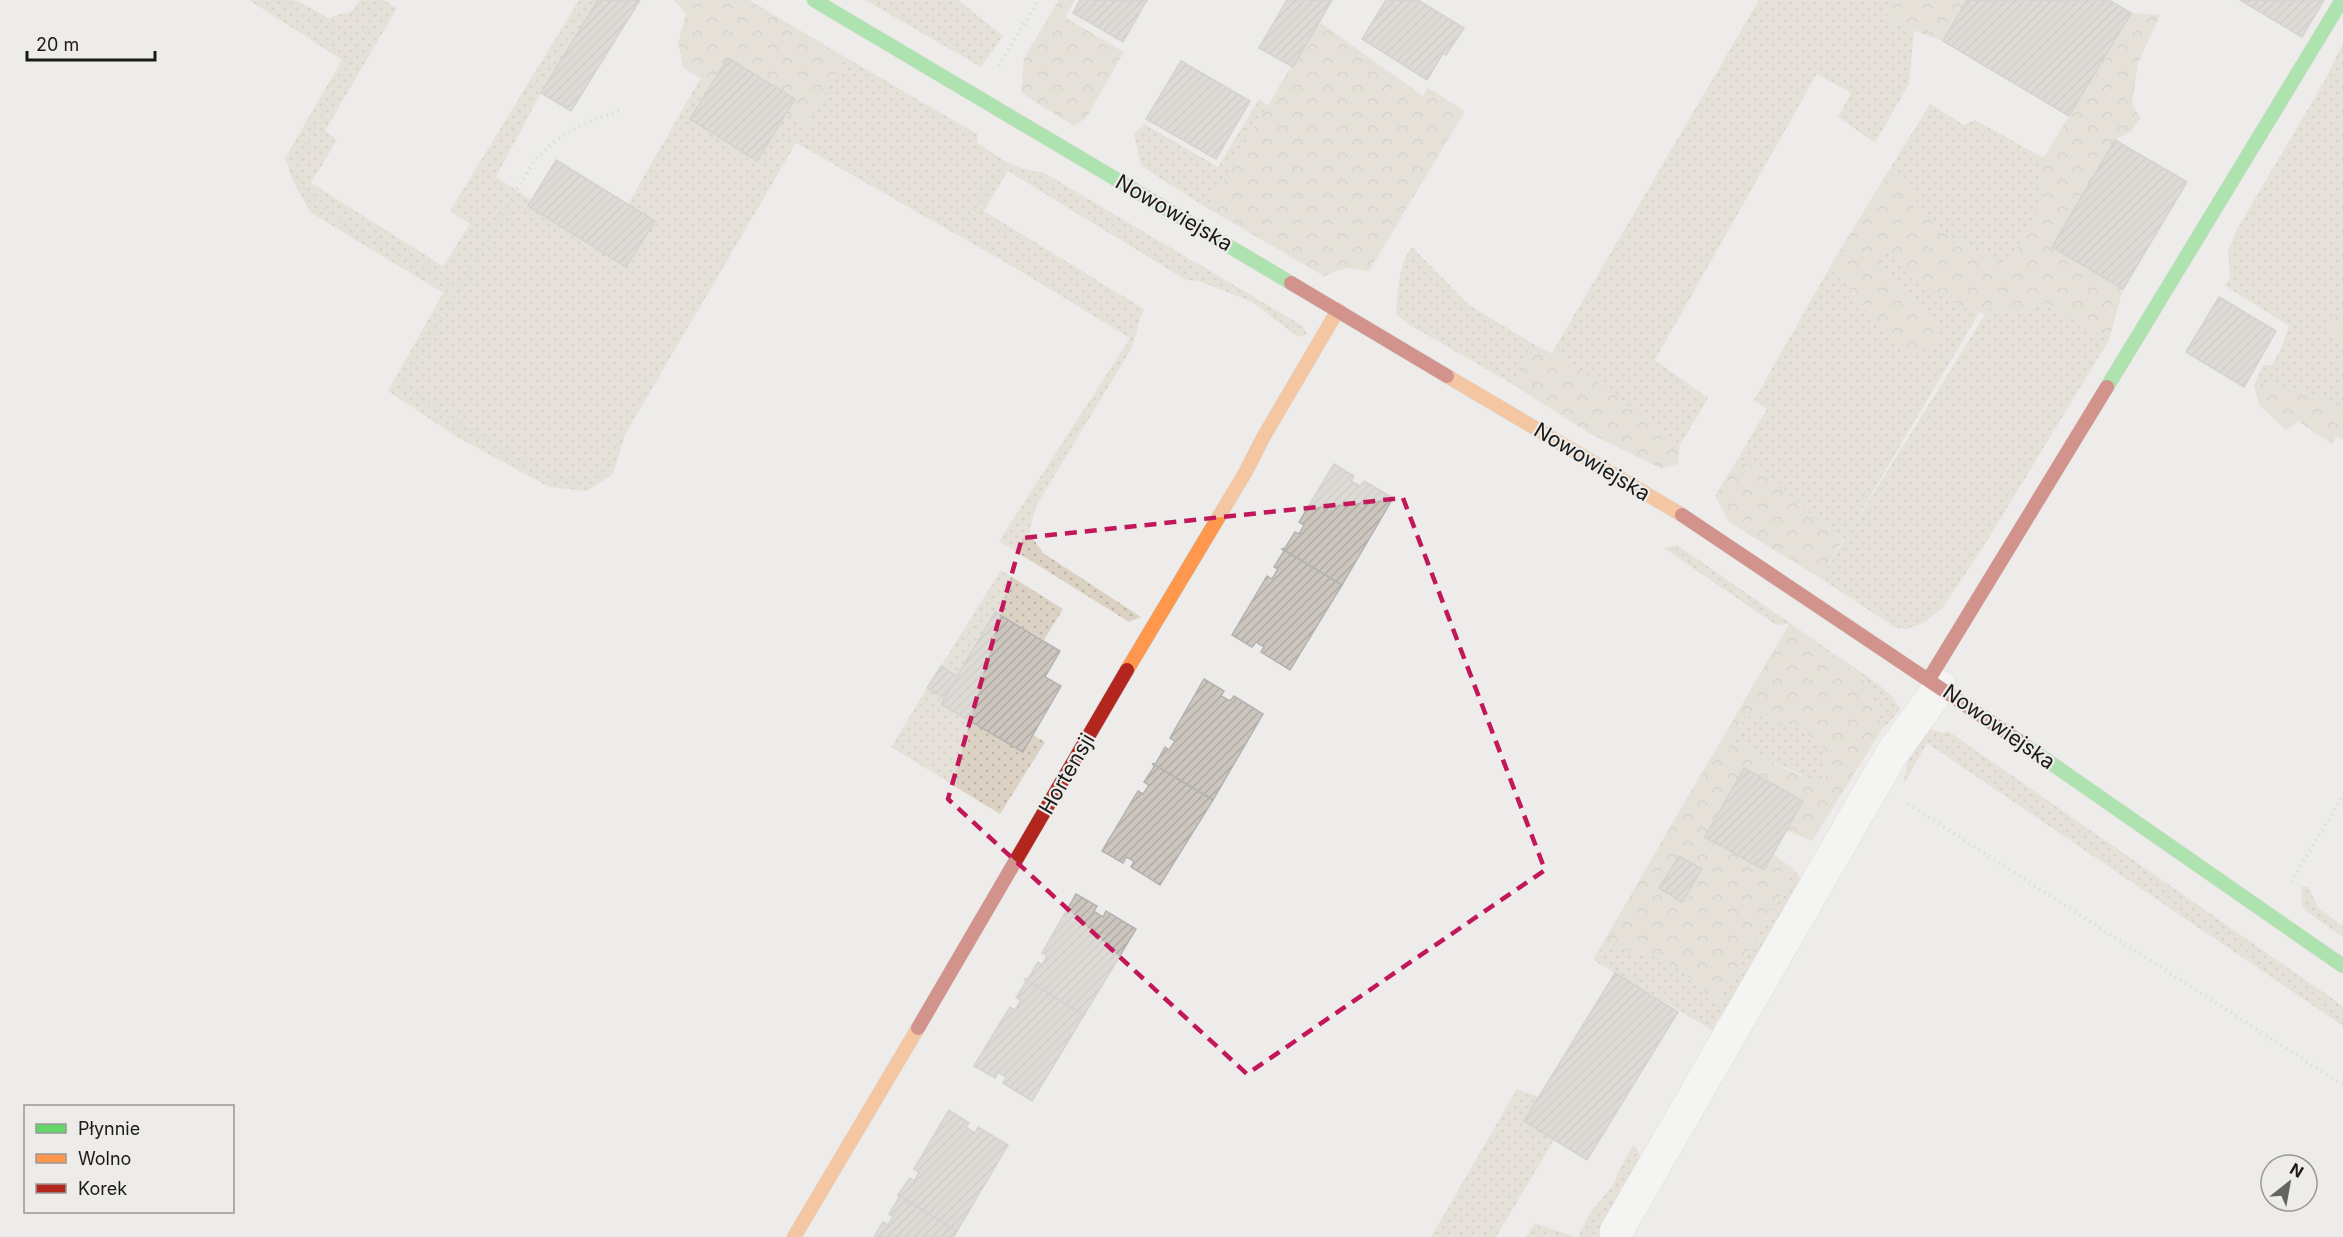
<svg xmlns="http://www.w3.org/2000/svg" width="2343" height="1237" font-family="Inter,sans-serif">
	<style>
		.grass { fill: url(#grass-dots) }
		.forest { fill: url(#forest-crowns) }
		.building { fill: url(#building-hatch); stroke: #b3b3b1; stroke-width: 1.5 }
		.lines { fill: none; stroke-linecap: round; stroke-linejoin: round }
		.street-casing { stroke: #c7c7c5; stroke-width: 34 }
		.fast-casing { stroke: #c7c7c5; stroke-width: 15 }
		.slow-casing { stroke: #c7c7c5; stroke-width: 15 }
		.jam-casing { stroke: #c7c7c5; stroke-width: 15 }
		.path { stroke: #cbcbc9; stroke-width: 4; stroke-dasharray: 1.5 4.5; stroke-linecap: butt }
		.street { stroke: #fcfcfc; stroke-width: 33 }
		.fast { stroke: #63d668; stroke-width: 14 }
		.slow { stroke: #ff974d; stroke-width: 14 }
		.jam { stroke: #b3261e; stroke-width: 14 }
		.marked { fill: none; stroke: #c2185b; stroke-width: 4.5; stroke-dasharray: 12 8; stroke-linejoin: round }
		.labels { text-anchor: middle; stroke-width: 4.5; stroke-linejoin: round; paint-order: stroke }
		.street-label { font-size: 21px; fill: #1b1a19; stroke: #eeece9 }
	</style>
	<defs>
		<pattern id="grass-dots" width="8" height="8" patternUnits="userSpaceOnUse" patternTransform="scale(1.5)"><rect width="8" height="8" fill="#dcd2c4"/><path d="M2 2h.1M6 6h.1" fill="none" stroke="#bcb4a8" stroke-width="1.8" stroke-linecap="round"/></pattern>
		<pattern id="forest-crowns" width="20" height="18" patternUnits="userSpaceOnUse" patternTransform="scale(1.5)"><rect width="20" height="18" fill="#dcd2c4"/><path d="M2 6a3 3 0 1 1 6 0M12 15a3 3 0 1 1 6 0" fill="none" stroke="#bcb4a8"/></pattern>
		<pattern id="building-hatch" width="6" height="6" patternUnits="userSpaceOnUse" patternTransform="scale(1.5)"><rect width="6" height="6" fill="#ccc6be"/><path d="M-1 1l2-2M0 6l6-6M5 7l2-2" fill="none" stroke="#afaaa3"/></pattern>
	</defs>
	<rect width="100%" height="100%" fill="#edecea"/>
	<g class="grass">
		<path d="M249 0H296L328 18 352 11 360 0H384L397 8 325 131 337 140 311 183 443 266 470 224 450 211 579 0H598L541 93 496 177 531 200 528 206 626 267 655 221 628 204 700 79 711 86 757 160 786 113 806 126 845 57 977 134V142C998 157 1017 172 1043 172L1303 326 1307 334 1298 337 1252 302 1199 281 1186 280 1008 171 984 211 1144 309C1136 325 1138 335 1130 351L1036 506 1029 533 1043 553 1141 617 1129 622 999 541 1130 338 1015 268 796 143 625 435 613 474 587 491 549 487 457 437 388 391 443 293 310 212 293 181 285 158 342 60Z"/>
		<path d="M865 0H958L1003 36 981 67Z"/>
		<path d="M1759 0H1889L1887 21 1914 31 1909 84 1875 143 1838 117 1851 93 1817 74 1655 360 1708 398 1680 445 1620 400 1552 353Z"/>
		<path d="M2343 43V304L2329 331 2343 348V406L2340 407 2278 382 2254 385 2263 365H2272L2281 349 2289 326 2224 285 2230 279 2228 251 2237 229 2325 80Z"/>
		<path d="M1259 99 1268 106 1207 208 1141 166 1134 134 1144 124 1218 167Z"/>
		<path d="M1930 104 1964 125 1975 120 2044 158 2037 169 2045 200 2006 266 1956 240 1913 209 1914 191 1887 173Z"/>
		<path d="M1412 247 1469 305 1535 345 1512 384 1408 324 1396 314C1398 292 1398 265 1412 247Z"/>
		<path d="M1884 247C1916 276 1938 296 1979 313L1846 537 1991 305 2015 315 2046 302 2109 340 1982 549 1943 607 1924 623 1906 629 1896 628 1820 578 1844 540 1813 517 1778 483 1738 458 1767 409 1754 400 1834 260 1863 312 1942 328 1905 297 1883 266Z"/>
		<path d="M1677 545 1878 684 1894 698 1900 709 1890 722 1883 728 1863 678 1789 624 1776 625 1664 548Z"/>
		<path d="M1001 570 1063 609 1044 640 995 612 958 677 941 666Z"/>
		<path d="M927 688 944 698 942 703 1023 752 1033 735 1045 742 1000 814 891 747Z"/>
		<path d="M1752 713 1781 723 1791 720 1822 746 1828 764 1824 778 1813 780 1771 761 1739 742 1705 767 1712 756Z"/>
		<path d="M1928 728 1943 733 1948 731 2343 1006V1026L1927 743 1903 785 1908 760Z"/>
		<path d="M1795 870 1802 881 1712 1030 1593 960 1608 946 1663 957 1704 989 1718 1003Z"/>
		<path d="M2301 887H2308L2319 909 2343 926V937L2307 912 2302 906Z"/>
		<path d="M1517 1089 1555 1103 1564 1123 1496 1237H1431Z"/>
		<path d="M1634 1144 1641 1157 1621 1189 1599 1237H1578L1590 1213 1613 1185 1621 1166Z"/>
		<path d="M1535 1223 1576 1237H1526Z"/>
	</g>
	<g class="forest">
		<path d="M674 0H749L845 57 806 126 786 113 795 100 728 58 711 86 683 67 678 43 686 14Z"/>
		<path d="M1059 0H1075L1065 17 1124 52 1086 118 1074 126 1021 93 1024 58Z"/>
		<path d="M1889 0H1967L1943 41 1887 21Z"/>
		<path d="M2131 13 2160 15 2138 63 2132 105 2141 118 2131 131 2115 140 2052 247 2123 289 2109 340 2046 302 2015 315 1991 305 1986 314C1946 308 1913 273 1884 248L1883 266 1905 297 1942 328 1932 349 1907 354 1863 312 1834 260 1887 173 1914 191V209L1956 240 2006 266 2045 200 2037 169Z"/>
		<path d="M1318 21 1423 96 1428 88 1465 111 1369 271 1346 268 1324 276 1207 208Z"/>
		<path d="M2343 304V348L2328 331Z"/>
		<path d="M1535 345C1586 369 1635 411 1680 445L1678 464 1660 468 1589 433 1512 384Z"/>
		<path d="M2278 382 2339 407 2343 406V440L2336 436 2333 445 2298 421 2286 430 2259 405 2254 385Z"/>
		<path d="M1738 458 1778 483 1813 517 1843 540 1820 578 1729 522 1715 496Z"/>
		<path d="M1789 624 1863 678 1883 728 1812 841 1786 830 1803 801 1744 768 1705 837 1763 870 1773 854 1795 870 1718 1003 1705 997 1704 989 1663 957 1608 946 1593 960 1705 767 1739 742C1760 754 1800 783 1824 778L1828 764 1822 746 1791 720 1781 723 1752 713 1712 756Z"/>
	</g>
	<g class="building">
		<path d="M598 0H640L571 111 541 93Z"/>
		<path d="M1080 0H1147L1123 42 1073 13Z"/>
		<path d="M1287 0H1332L1293 67 1259 48Z"/>
		<path d="M1386 0H1418L1464 28 1446 55 1443 53 1427 80 1362 39Z"/>
		<path d="M1967 0H2109L2131 13 2069 116 1943 41Z"/>
		<path d="M2240 0H2324L2302 37Z"/>
		<path d="M728 58 795 99 757 161 690 119Z"/>
		<path d="M1181 61 1250 101 1216 159 1146 119Z"/>
		<path d="M2115 140 2187 182 2123 289 2052 247Z"/>
		<path d="M556 160 655 221 626 267 528 206Z"/>
		<path d="M2219 297 2276 331 2244 387 2186 352Z"/>
		<path d="M1334 464 1354 476 1351 481 1360 486 1364 481 1393 498 1342 585 1282 549 1285 548 1295 532 1299 534 1304 525 1299 522Z"/>
		<path d="M1282 549 1342 585 1290 670 1261 652 1264 647 1256 642 1252 647 1232 635 1267 576 1272 579 1278 569 1274 567 1284 551Z"/>
		<path d="M995 612 1060 651 1045 677 1061 686 1023 752 941 704Z"/>
		<path d="M941 666 958 677 944 698 927 688Z"/>
		<path d="M1204 679 1224 691 1221 696 1230 701 1234 696 1263 714 1213 800 1153 764 1156 763 1165 747 1169 750 1175 741 1170 738Z"/>
		<path d="M1153 764 1213 800 1160 885 1131 867 1134 861 1126 857 1123 863 1102 851 1138 791 1143 794 1149 785 1144 782 1154 767Z"/>
		<path d="M1744 768 1803 801 1764 870 1705 837Z"/>
		<path d="M1679 856 1702 869 1682 902 1659 888Z"/>
		<path d="M1076 894 1097 906 1094 911 1103 917 1106 911 1136 929 1084 1015 1025 979H1028L1038 962 1042 965 1047 956 1042 953Z"/>
		<path d="M1615 973 1678 1012 1587 1160 1524 1121Z"/>
		<path d="M1025 979 1084 1015 1032 1101 1003 1083 1006 1077 998 1072 995 1078 974 1066 1010 1007 1015 1010 1021 1000 1016 998 1026 982Z"/>
		<path d="M949 1110 969 1123 966 1127 975 1133 978 1127 1008 1145 957 1231 898 1195 910 1178 914 1181 919 1172 914 1169Z"/>
		<path d="M898 1195 957 1231 956 1233 953 1237H874L883 1222 888 1225 893 1216 889 1214 899 1198Z"/>
	</g>
	<g class="lines">
		<defs>
			<path id="street" d="M1616 1232 1891 755 1940 687"/>
			<g id="fast">
				<path d="M814 0 1291 283"/>
				<path d="M2107 387 2342 0"/>
				<path d="M2022 743 2343 966"/>
			</g>
			<g id="slow">
				<path d="M1447 376 1682 515"/>
				<path d="M1127 670 1245 473 1264 436 1338 310"/>
				<path d="M794 1237 918 1028"/>
			</g>
			<g id="jam">
				<path d="M1291 283 1447 376"/>
				<path d="M1682 515 2022 743"/>
				<path d="M1929 679 2107 387"/>
				<path d="M918 1028 1127 670"/>
			</g>
		</defs>
		<use href="#street" class="street-casing"/>
		<use href="#fast" class="fast-casing"/>
		<use href="#slow" class="slow-casing"/>
		<use href="#jam" class="jam-casing"/>
		<g class="path">
			<path d="M276 0 356 46"/>
			<path d="M383 0C366 27 356 49 342 78 327 110 298 144 297 179L319 206 458 290"/>
			<path d="M999 66 1038 0"/>
			<path d="M968 221 1005 162"/>
			<path d="M620 438C615 449 611 467 600 474 591 480 579 482 569 481 535 478 452 418 419 398L407 387 404 382 534 161C564 129 581 124 621 110"/>
			<path d="M1908 804 2343 1085"/>
			<path d="M2291 882 2343 796"/>
		</g>
		<use href="#street" class="street"/>
		<use href="#fast" class="fast"/>
		<use href="#slow" class="slow"/>
		<use href="#jam" class="jam"/>
	</g>
	<path d="M0 0H2343V1237H0ZM1403 498 1545 870 1247 1074 948 799 1022 538Z" fill="#edecea" fill-opacity=".55" fill-rule="evenodd"/>
	<path class="marked" d="M1403 498 1545 870 1247 1074 948 799 1022 538Z"/>
	<g class="labels">
		<g class="street-label">
			<text transform="translate(1174 213) rotate(30)" y="7">Nowowiejska</text>
			<text transform="translate(1592 462) rotate(31)" y="7">Nowowiejska</text>
			<text transform="translate(1999 727) rotate(35)" y="7">Nowowiejska</text>
			<text transform="translate(1067 774) rotate(-60)" y="7">Hortensji</text>
		</g>
	</g>
	<rect x="24" y="1105" width="210" height="108" fill="#eeece9" stroke="#9a9896" stroke-width="1.5"/>
	<rect x="36" y="1124" width="30" height="9" fill="#63d668" stroke="#9a9896" stroke-width="1.5"/>
	<text x="78" y="1135" font-size="18" fill="#1b1a19">Płynnie</text>
	<rect x="36" y="1154" width="30" height="9" fill="#ff974d" stroke="#9a9896" stroke-width="1.5"/>
	<text x="78" y="1165" font-size="18" fill="#1b1a19">Wolno</text>
	<rect x="36" y="1184" width="30" height="9" fill="#b3261e" stroke="#9a9896" stroke-width="1.5"/>
	<text x="78" y="1195" font-size="18" fill="#1b1a19">Korek</text>
	<g transform="translate(2289 1183) rotate(31)"><circle r="28" fill="#eeece9" stroke="#9a9896" stroke-width="1.5"/>
	<path d="M0-4.5L10 22L0 15L-10 22Z" fill="#646462"/>
	<text y="-9" font-size="16" font-weight="bold" text-anchor="middle" fill="#1b1a19">N</text>
	</g>
	<path d="M27 51v9h128v-9" fill="none" stroke="#1b1a19" stroke-width="3"/>
	<text x="36" y="51" font-size="18" fill="#1b1a19" stroke="#eeece9" stroke-width="4.5" paint-order="stroke">20 m</text>
</svg>
